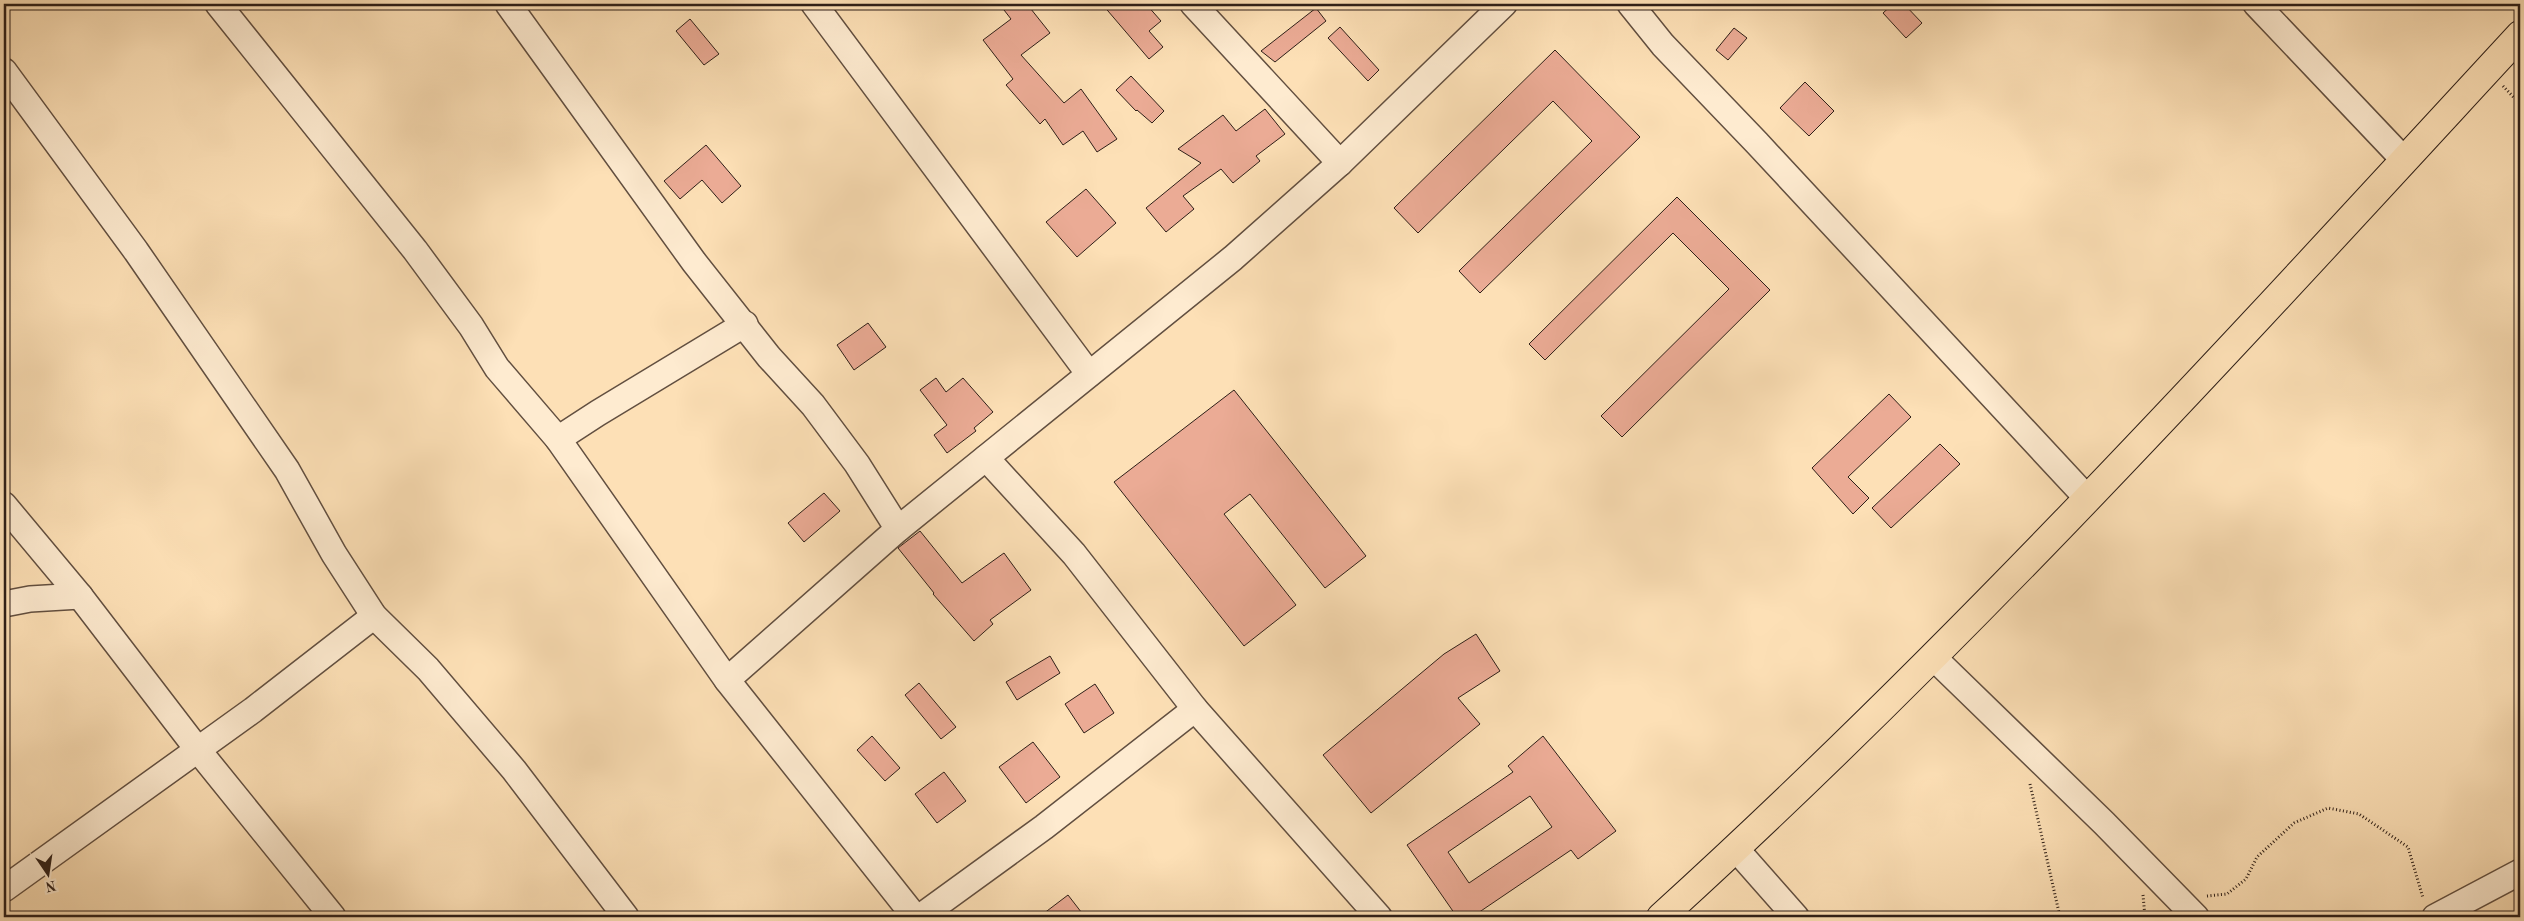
<svg xmlns="http://www.w3.org/2000/svg" width="2524" height="921" font-family="'Old Standard TT',serif">
	<style>
		.building { fill: #ebab95; stroke: #2e1f18; fill-rule: evenodd }
		.lines { fill: none; stroke-linecap: round; stroke-linejoin: round }
		.minor-casing { stroke: #624f40; stroke-width: 28 }
		.major-casing { stroke: #2e1f18; stroke-width: 30 }
		.path { stroke: #2e1f18; stroke-width: 3; stroke-dasharray: 1 2.5; stroke-linecap: butt }
		.minor { stroke: #feebd0; stroke-width: 25 }
		.major { stroke: #fde0b6; stroke-width: 28 }
	</style>
	<rect width="100%" height="100%" fill="#fde0b6"/>
	<filter id="stains"><feTurbulence type="fractalNoise" baseFrequency=".004" numOctaves="4"/><feColorMatrix values="0 0 0 0 .2 0 0 0 0 .09 0 0 0 0 .02 0 0 0 .5 -.17"/></filter>
	<radialGradient id="worn" r=".72"><stop offset=".6" stop-color="#630" stop-opacity="0"/><stop offset="1" stop-color="#630" stop-opacity=".3"/></radialGradient>
	<g class="building">
		<path d="M1012 4H1027L1050 33 1021 55 1064 103 1081 89 1117 139 1097 152 1083 131 1063 145 1045 119 1040 124 1006 85 1013 79 983 40 1011 19 1004 10Z"/>
		<path d="M1102 4H1146L1161 21 1149 31 1163 47 1149 59Z"/>
		<path d="M1893 4H1904L1922 23 1906 38 1883 13Z"/>
		<path d="M1316 8 1326 21 1275 62 1261 51Z"/>
		<path d="M690 19 719 54 704 65 676 31Z"/>
		<path d="M1340 27 1379 70 1368 81 1328 38Z"/>
		<path d="M1734 28 1747 38 1728 60 1716 50Z"/>
		<path d="M1555 50 1640 137 1480 293 1459 271 1592 141 1553 101 1418 233 1394 208Z"/>
		<path d="M1131 76 1164 111 1152 123 1137 110 1136 111 1116 90Z"/>
		<path d="M1805 82 1834 111 1809 136 1780 108Z"/>
		<path d="M1265 109 1285 134 1256 156 1260 161 1233 183 1221 169 1183 196 1194 209 1166 232 1146 208 1201 163 1178 149 1223 115 1236 131Z"/>
		<path d="M706 145 741 186 722 203 702 180 680 199 664 181Z"/>
		<path d="M1086 189 1116 223 1077 257 1046 222Z"/>
		<path d="M1677 197 1770 290 1622 437 1601 416 1729 289 1673 233 1545 360 1529 344Z"/>
		<path d="M868 323 886 347 854 370 837 345Z"/>
		<path d="M936 378 946 392 963 378 993 412 974 428 976 431 947 453 934 435 947 425 920 390Z"/>
		<path d="M1234 390 1366 556 1325 588 1250 494 1224 514 1296 605 1244 646 1114 482Z"/>
		<path d="M1889 394 1911 417 1848 477 1869 498 1853 514 1812 468Z"/>
		<path d="M1940 444 1960 464 1891 528 1872 508Z"/>
		<path d="M824 493 840 511 804 542 788 523Z"/>
		<path d="M920 531 962 583 1004 553 1031 590 990 620 993 624 974 641 933 594 934 593 898 548Z"/>
		<path d="M1476 634 1500 671 1458 698 1480 724 1371 813 1323 755 1444 654Z"/>
		<path d="M1050 656 1060 673 1017 700 1006 682Z"/>
		<path d="M919 683 956 727 941 739 905 695Z"/>
		<path d="M1095 684 1114 713 1084 733 1065 704Z"/>
		<path d="M872 736 900 768 885 781 857 750Z"/>
		<path d="M1543 736 1616 831 1578 859 1571 850 1472 917H1457L1407 845 1513 772 1508 766ZM1530 796 1552 827 1469 883 1448 852Z"/>
		<path d="M1033 742 1060 777 1026 803 999 767Z"/>
		<path d="M944 772 966 801 937 823 915 794Z"/>
		<path d="M1068 895 1085 917H1039Z"/>
	</g>
	<g class="lines">
		<defs>
			<g id="minor">
				<path d="M218 4 415 250 471 326 497 368 558 439 727 680 915 917"/>
				<path d="M508 4 694 262 769 357 813 405 857 464 898 529"/>
				<path d="M814 4 1089 374"/>
				<path d="M1193 4 1340 163"/>
				<path d="M1630 4 1663 45 1757 143 2087 498"/>
				<path d="M2256 4 2404 160"/>
				<path d="M4 71 136 251 287 470 334 554 374 616 428 669 514 770 626 917"/>
				<path d="M558 439 598 413 745 324"/>
				<path d="M986 458 1074 554 1195 709 1379 917"/>
				<path d="M4 505 80 596 198 750 333 917"/>
				<path d="M4 604 30 599 80 596"/>
				<path d="M1933 657 2104 823 2196 917"/>
				<path d="M727 680 898 529 1233 258 1340 163 1504 4"/>
				<path d="M1736 849 1796 917"/>
				<path d="M4 889 253 710 374 616"/>
				<path d="M920 917 1044 827 1195 709"/>
				<path d="M2435 917 2520 872"/>
			</g>
			<path id="major" d="M1661 917C1965 641 2242 336 2520 35"/>
		</defs>
		<use href="#minor" class="minor-casing"/>
		<use href="#major" class="major-casing"/>
		<g class="path">
			<path d="M2503 86 2520 104"/>
			<path d="M2030 784 2060 917"/>
			<path d="M2143 895 2145 917"/>
			<path d="M2207 896 2227 894 2246 879 2257 857 2294 823 2328 808 2359 814 2408 847 2423 898"/>
		</g>
		<use href="#minor" class="minor"/>
		<use href="#major" class="major"/>
	</g>
	<rect width="2524" height="921" fill="none" stroke="#fde0b6" stroke-width="20"/>
	<rect x="5" y="5" width="2514" height="911" fill="none" stroke="#2e1f18" stroke-width="2.5"/>
	<rect x="10" y="10" width="2504" height="901" fill="none" stroke="#2e1f18"/>
	<g transform="translate(48 874) rotate(167)" stroke="#feebd0" stroke-width="4" paint-order="stroke">
	<path d="M0-4L9 19L0 12L-9 19Z" fill="#2e1f18"/>
	<text y="-8" font-size="14" font-weight="bold" text-anchor="middle" fill="#2e1f18">N</text>
	</g>
	<rect width="100%" height="100%" filter="url(#stains)"/>
	<rect width="100%" height="100%" fill="url(#worn)"/>
</svg>
